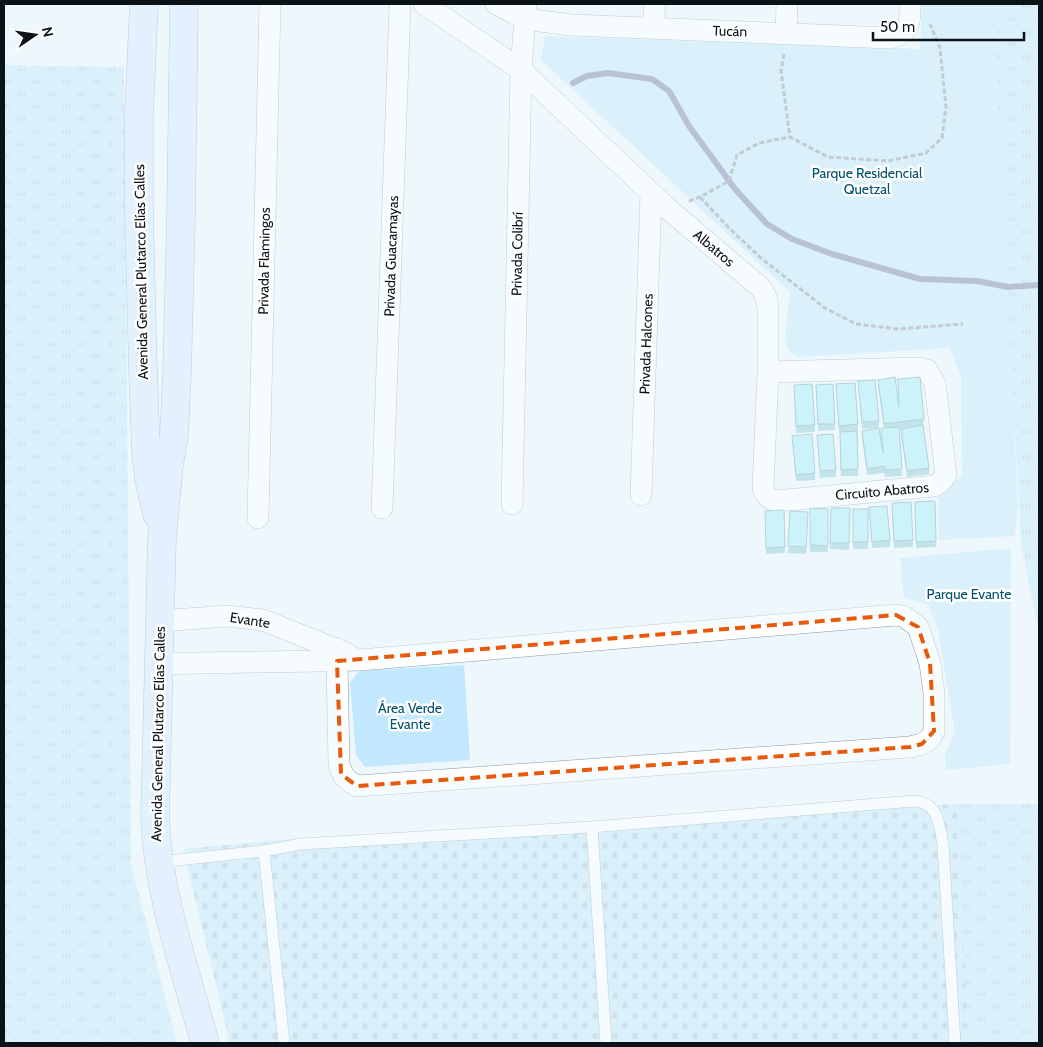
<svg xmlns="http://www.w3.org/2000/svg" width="1043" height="1047" font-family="Cabin,sans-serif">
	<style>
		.grass { fill: url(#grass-tufts) }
		.cemetery { fill: url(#cemetery-stones) }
		.park { fill: #c1e8fd }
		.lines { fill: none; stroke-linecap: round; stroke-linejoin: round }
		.stream { stroke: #7881a7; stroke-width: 6 }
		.lane-casing { stroke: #869ba7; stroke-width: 12 }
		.street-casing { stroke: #869ba7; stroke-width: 22 }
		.secondary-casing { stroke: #869ba7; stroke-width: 29 }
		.path { stroke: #8c9499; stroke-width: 3; stroke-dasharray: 5 2.5; stroke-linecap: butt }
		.lane { stroke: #fff; stroke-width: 11 }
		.street { stroke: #fff; stroke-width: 21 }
		.secondary { stroke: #d5e7fe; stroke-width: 28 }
		.wall { fill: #8ccbd6 }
		.building { fill: #a3ecf9; stroke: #72a5ae }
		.marked { fill: none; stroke: #e8590c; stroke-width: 4; stroke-dasharray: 10 6; stroke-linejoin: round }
		.labels { text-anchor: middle; stroke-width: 5; stroke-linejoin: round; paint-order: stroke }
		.street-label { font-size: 14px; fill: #0b1318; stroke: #fff }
		.park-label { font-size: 14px; fill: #01516f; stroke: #fff }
	</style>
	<defs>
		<pattern id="grass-tufts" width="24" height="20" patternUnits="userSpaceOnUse" patternTransform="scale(1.25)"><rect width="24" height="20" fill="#c1e8fd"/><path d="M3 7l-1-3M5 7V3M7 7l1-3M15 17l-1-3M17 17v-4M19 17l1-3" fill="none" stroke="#a4c6d8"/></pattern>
		<pattern id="cemetery-stones" width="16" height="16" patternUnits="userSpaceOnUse" patternTransform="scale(1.25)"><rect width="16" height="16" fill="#c1e8fd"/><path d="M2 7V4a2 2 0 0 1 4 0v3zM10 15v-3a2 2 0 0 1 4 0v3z" fill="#a4c6d8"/></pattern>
	</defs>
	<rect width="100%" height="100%" fill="#eef7fc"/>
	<g class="grass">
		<path d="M1001 4H1039V634L1021 543 995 56Z"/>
		<path d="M4 65 124 67 131 863 177 1043H4Z"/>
		<path d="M956 804H1039V1043H969Z"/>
	</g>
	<path class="cemetery" d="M956 804 969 1043H230L183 849 281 840Z"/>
	<g class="park">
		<path d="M922 4H1001L995 56 1008 287 1018 506 1015 536 939 540 938 494 962 476 961 375 949 348 798 357 789 351 785 339 790 292 541 60 545 36 920 49Z"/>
		<path d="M1011 548 1010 764 946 770 945 755 955 733 938 630 928 604 904 598 900 558Z"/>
		<path d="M464 665 470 760 365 767 356 755 350 683 359 671Z"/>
	</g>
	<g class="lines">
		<path class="stream" d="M573 83 587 76 608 73 652 79 669 91 689 126 735 189 767 224 792 239 832 254 920 279 977 281 1008 287 1039 285"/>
		<defs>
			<g id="lane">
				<path d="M592 827 606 1043"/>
				<path d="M158 862 264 851"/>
				<path d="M284 1043 264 851 301 844 592 827 914 801C939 803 939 824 943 845L955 1043"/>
			</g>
			<g id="street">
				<path d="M424 4 521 70 667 208 761 288 766 297 768 308V372L763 488C765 496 769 499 777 501L934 486C940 484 943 480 946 474L935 384 927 370 919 368 768 372"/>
				<path d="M496 4 525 19 571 25 890 38C911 33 910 22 910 4"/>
				<path d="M653 28 655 4"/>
				<path d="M786 33 787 4"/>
				<path d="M641 495 651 194"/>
				<path d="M512 504 521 70 526 4"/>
				<path d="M382 508 400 4"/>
				<path d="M258 518 270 4"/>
				<path d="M160 621 228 616 263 620 348 654"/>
				<path d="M159 664C226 662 293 662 360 660L896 615 905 617 918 627 930 663 934 693V731L930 739 922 744 910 747 357 786C346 780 342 776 339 764L337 661 336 648"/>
			</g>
			<g id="secondary">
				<path d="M144 4 139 113V213L143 370 146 453 149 479 157 514"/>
				<path d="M184 4 181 218 177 373 174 436 169 465 162 538 155 817C158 895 185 968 205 1043"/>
			</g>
		</defs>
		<use href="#lane" class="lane-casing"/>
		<use href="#street" class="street-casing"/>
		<use href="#secondary" class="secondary-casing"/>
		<g class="path">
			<path d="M784 54 781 71 790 137 828 157 888 161 926 153 942 138 946 107 940 48 930 24"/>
			<path d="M700 197 729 228 762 259 825 308 856 324 898 329 963 324"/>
			<path d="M689 201 700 197 729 181 737 155 759 143 790 137"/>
		</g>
		<use href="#lane" class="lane"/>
		<use href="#street" class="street"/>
		<use href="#secondary" class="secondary"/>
	</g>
	<g class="wall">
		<path d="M878 380 899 403 924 419 923 426 929 468V474L907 477 901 435V429L905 428 899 429 902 476 885 477 884 473 867 475 862 437V431L882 446 881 428H884L878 386Z"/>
		<path d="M858 381 879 421V428L862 429Z"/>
		<path d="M833 384 835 430 818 431 816 385Z"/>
		<path d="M836 384 858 424V431H857L858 476H841L840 432H839Z"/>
		<path d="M794 392 815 425V432L796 433Z"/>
		<path d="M817 435 836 470V477L820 478Z"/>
		<path d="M792 436 815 473V480L796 481Z"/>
		<path d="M935 501 936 547 916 548 915 502Z"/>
		<path d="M869 507 890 540V547L872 548Z"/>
		<path d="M810 508 828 509V552H810Z"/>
		<path d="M831 508H850L849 550 830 549Z"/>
		<rect x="853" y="509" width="15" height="40"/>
		<path d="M784 510 785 553 766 554 765 511Z"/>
		<path d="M892 510 913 540V547L894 548Z"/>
		<path d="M808 519 806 554 788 553V546Z"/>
	</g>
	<g class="building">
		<path d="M895 377 899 407 898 379 920 377 924 419 884 424 878 380Z"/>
		<path d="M875 380 879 421 862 422 858 381Z"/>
		<path d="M855 383 858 424 839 426 836 384Z"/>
		<path d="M812 384 815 425 796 426 794 385Z"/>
		<path d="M833 384 835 424H818L816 385Z"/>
		<path d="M923 425 929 468 907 471 901 429Z"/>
		<path d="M899 427 902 469 885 470 884 466 867 469 862 431 879 428 883 453 881 428Z"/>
		<path d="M857 431 858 469 841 470 840 432Z"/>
		<path d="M812 434 815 473 796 475 792 436Z"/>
		<path d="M833 434 836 470 820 471 817 435Z"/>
		<path d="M935 501 936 541 916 542 915 502Z"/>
		<path d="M911 502 913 540 894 541 892 503Z"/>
		<path d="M887 506 890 540 872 542 869 507Z"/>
		<path d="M810 508 828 509V546L810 545Z"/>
		<path d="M831 508H850L849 543H830Z"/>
		<rect x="853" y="509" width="15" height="33"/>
		<path d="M784 510 785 547 766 548 765 511Z"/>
		<path d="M790 511 808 512 806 547 788 546Z"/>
	</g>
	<path d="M0 0H1043V1047H0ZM896 615 918 627 930 663 934 731 922 744 910 747 357 786 341 774 337 661Z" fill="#eef7fc" fill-opacity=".55" fill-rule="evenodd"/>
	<path class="marked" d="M896 615 918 627 930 663 934 731 922 744 910 747 357 786 341 774 337 661Z"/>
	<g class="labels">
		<g class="street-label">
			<text transform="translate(730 31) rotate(2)" y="5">Tucán</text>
			<text transform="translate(714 248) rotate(40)" y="5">Albatros</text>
			<text transform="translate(517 254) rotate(-89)" y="5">Privada Colibrí</text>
			<text transform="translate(391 256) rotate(-88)" y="5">Privada Guacamayas</text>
			<text transform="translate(264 261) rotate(-89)" y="5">Privada Flamingos</text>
			<text transform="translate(141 272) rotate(-91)" y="5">Avenida General Plutarco Elías Calles</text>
			<text transform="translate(646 344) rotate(-88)" y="5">Privada Halcones</text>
			<text transform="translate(882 491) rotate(-5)" y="5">Circuito Abatros</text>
			<text transform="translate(250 620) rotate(9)" y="5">Evante</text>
			<text transform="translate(158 734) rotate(-89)" y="5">Avenida General Plutarco Elías Calles</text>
		</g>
		<g class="park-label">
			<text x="867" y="178">Parque Residencial<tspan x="867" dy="16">Quetzal</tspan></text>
			<text x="969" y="599">Parque Evante</text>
			<text x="410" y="713">Área Verde<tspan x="410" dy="16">Evante</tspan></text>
		</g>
	</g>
	<rect width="1043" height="1047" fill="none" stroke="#0b1318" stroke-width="10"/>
	<g transform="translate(35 35) rotate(77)" stroke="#ffffff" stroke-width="4" paint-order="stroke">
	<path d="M0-4L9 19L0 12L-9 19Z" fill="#0b1318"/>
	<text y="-8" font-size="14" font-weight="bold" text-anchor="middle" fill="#0b1318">N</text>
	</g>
	<path d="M873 32v8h151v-8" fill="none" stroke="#0b1318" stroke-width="2.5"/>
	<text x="880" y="32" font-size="15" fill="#0b1318" stroke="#ffffff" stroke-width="4" paint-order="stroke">50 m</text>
</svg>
